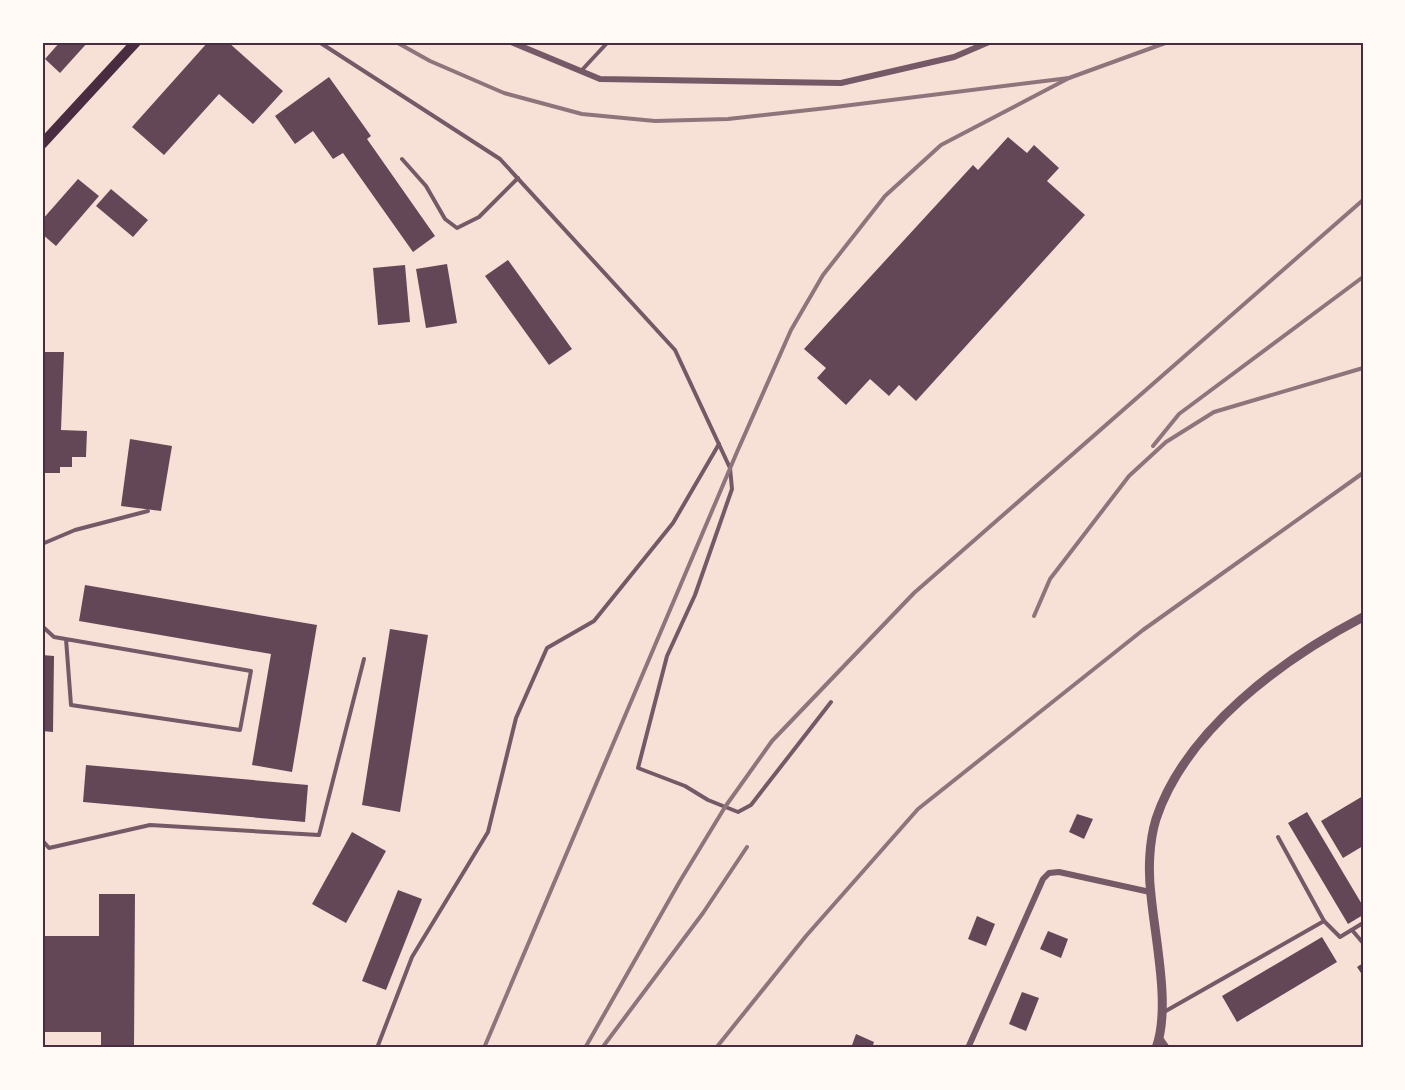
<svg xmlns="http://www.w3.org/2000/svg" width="1405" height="1090" font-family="'Work Sans',sans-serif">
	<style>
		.building { fill: #644757 }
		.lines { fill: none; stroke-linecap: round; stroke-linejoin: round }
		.service { stroke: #755966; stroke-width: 4 }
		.minor { stroke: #755966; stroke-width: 6 }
		.tertiary { stroke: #755966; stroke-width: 9 }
		.primary { stroke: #4a2c40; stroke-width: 10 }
		.rail { stroke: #8f747c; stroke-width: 4 }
		.neatline { fill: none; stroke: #4a2c40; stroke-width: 2 }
	</style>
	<rect width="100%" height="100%" fill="#f7e1d7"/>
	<g class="building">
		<path d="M60 42H88L60 73 45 59Z"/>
		<path d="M208 42H228L283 91 253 124 219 94 164 155 132 127Z"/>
		<path d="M329 77 371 136 367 139 435 236 413 252 343 153 333 159 313 131 295 144 275 116Z"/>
		<path d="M1008 137 1027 153 1034 145 1059 168 1047 181 1085 215 916 401 899 385 889 396 870 379 846 405 817 378 826 368 804 349 973 165 978 170Z"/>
		<path d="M78 179 99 196 56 246 42 234V220Z"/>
		<path d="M111 189 148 220 133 237 96 206Z"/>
		<path d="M508 260 572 349 549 365 485 276Z"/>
		<path d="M447 264 457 323 426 328 416 269Z"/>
		<path d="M405 265 410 322 378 325 373 268Z"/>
		<path d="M42 352H64L61 430 87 431 86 457H72V467H60V473H42Z"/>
		<path d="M130 439 172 446 161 511 121 506Z"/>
		<path d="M85 585 317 625 292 772 252 765 271 654 79 621Z"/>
		<path d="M390 629 428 635 400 812 362 805Z"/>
		<path d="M42 655 54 656 53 732 42 731Z"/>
		<path d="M86 765 308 785 305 822 83 802Z"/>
		<path d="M1363 796V846L1343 858 1321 821Z"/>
		<path d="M1307 812 1363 906V915L1348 924 1288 823Z"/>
		<path d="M1077 814 1093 819 1084 839 1069 832Z"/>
		<path d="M352 832 386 851 346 923 312 904Z"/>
		<path d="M398 890 422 899 386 990 362 981Z"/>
		<path d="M99 894H135L134 1048H101V1032H42V936H99Z"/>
		<path d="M977 916 995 924 986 946 968 939Z"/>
		<path d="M1048 931 1068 939 1061 958 1040 949Z"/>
		<path d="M1322 937 1337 962 1237 1022 1222 996Z"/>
		<path d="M1363 963V976L1357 967Z"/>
		<path d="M1022 992 1039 998 1026 1031 1009 1024Z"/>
		<path d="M856 1034 874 1042 872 1048H851Z"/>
	</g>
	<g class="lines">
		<g class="service">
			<path d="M319 42 500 159 675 350 730 468 732 489 695 595 667 656 638 768 685 786 708 800 738 812 751 805 831 702"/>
			<path d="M581 71 608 42"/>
			<path d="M402 159 426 186 445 219 457 228 479 217 518 178"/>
			<path d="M42 544 75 530 148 511"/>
			<path d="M42 626 54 637 251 671 240 730 71 705 66 639"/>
			<path d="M1278 837 1324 921"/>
			<path d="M42 840 49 848 150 825 319 835 364 659"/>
			<path d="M1352 930 1363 943"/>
			<path d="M1164 1012 1324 921 1340 937 1363 923"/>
			<path d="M377 1048 412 957 488 832 516 718 547 648 594 621 673 523 719 444"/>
		</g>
		<g class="minor">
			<path d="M511 42 600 79 841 83 954 57 989 42"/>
			<path d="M1160 1038 1167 1048"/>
			<path d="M968 1048 1043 879 1049 873 1059 872 1150 892"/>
		</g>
		<path class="tertiary" d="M1156 1048C1171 1008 1155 939 1151 895 1148 871 1149 842 1156 819 1186 729 1283 659 1363 617"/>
		<path class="primary" d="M42 144 136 42"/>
		<g class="rail">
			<path d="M396 42 430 61 504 93 582 114 655 121 728 119 827 108 1069 78 1168 42"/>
			<path d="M1153 446 1179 414 1363 277"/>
			<path d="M1034 616 1050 579 1129 476 1166 442 1214 412 1363 368"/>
			<path d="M484 1048 737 452 791 330 823 275 885 196 941 145 1069 78"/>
			<path d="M585 1048 680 881 725 807 772 741 914 593 1363 200"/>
			<path d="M602 1048 703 913 747 847"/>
			<path d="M716 1048 806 936 918 809 1143 630 1363 473"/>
		</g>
	</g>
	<rect width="1405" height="1090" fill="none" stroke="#fffaf5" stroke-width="87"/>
	<rect x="44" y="44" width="1318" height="1002" class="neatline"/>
</svg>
